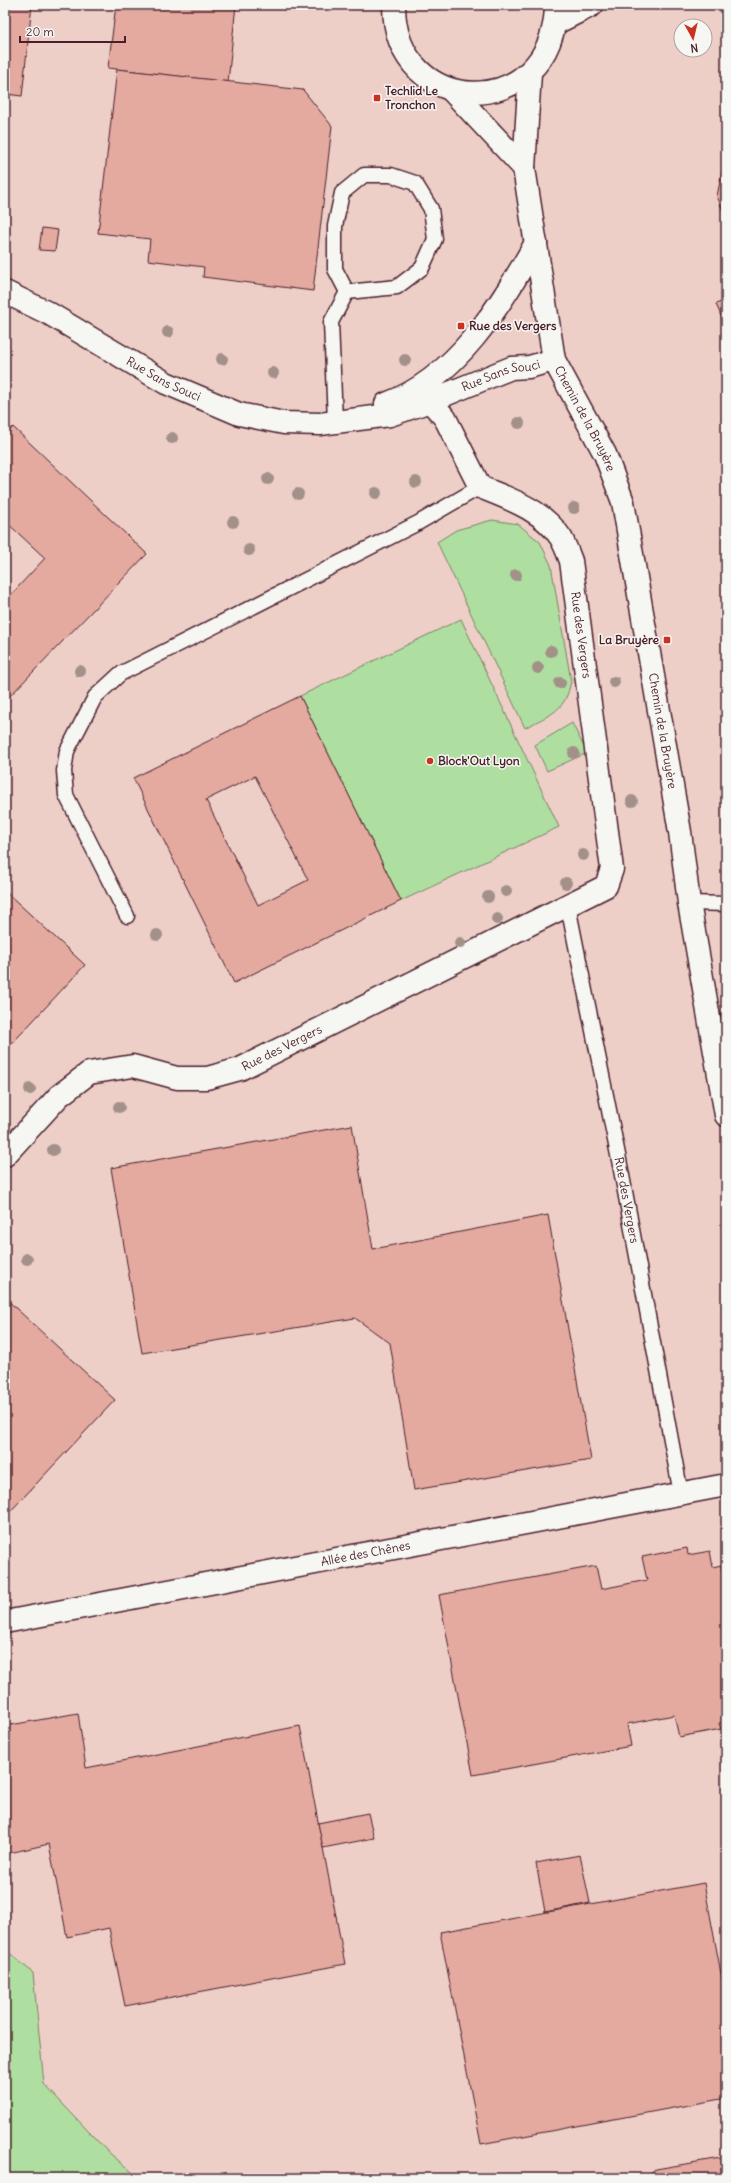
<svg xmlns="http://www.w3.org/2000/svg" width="731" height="2183" font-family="Delius,sans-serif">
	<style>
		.built { fill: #edcfc8; fill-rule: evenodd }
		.green { fill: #aedfa0; stroke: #7c7f66 }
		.building { fill: #e4aaa0; stroke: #4a1f2b; fill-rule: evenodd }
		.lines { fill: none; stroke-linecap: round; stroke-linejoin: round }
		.lane-casing { stroke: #4a1f2b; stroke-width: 17 }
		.street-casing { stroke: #4a1f2b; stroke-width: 25 }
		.secondary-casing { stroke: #4a1f2b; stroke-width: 25 }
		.lane { stroke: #f6f6f2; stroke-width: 14 }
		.street { stroke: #f6f6f2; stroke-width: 22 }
		.secondary { stroke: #f6f6f2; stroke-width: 22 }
		.tree { fill: #a39089 }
		.poi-dot { fill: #c8321e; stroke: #f6f6f2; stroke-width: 1.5 }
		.labels { text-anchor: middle; stroke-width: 3; stroke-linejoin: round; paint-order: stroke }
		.poi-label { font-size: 12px; font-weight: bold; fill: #4a1f2b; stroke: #f6f6f2; text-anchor: start }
		.street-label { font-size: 12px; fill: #4a1f2b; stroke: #f6f6f2 }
	</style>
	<rect width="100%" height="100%" fill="#f1dfd9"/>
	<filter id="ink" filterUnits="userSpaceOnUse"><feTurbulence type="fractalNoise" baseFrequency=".025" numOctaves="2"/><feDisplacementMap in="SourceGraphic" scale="8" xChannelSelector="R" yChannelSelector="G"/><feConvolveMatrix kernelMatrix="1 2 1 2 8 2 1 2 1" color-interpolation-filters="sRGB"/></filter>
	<g filter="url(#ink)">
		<path class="built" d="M5 5H726V2178H5ZM681 26H705V50H681Z"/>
		<g class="green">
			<path d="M492 520 518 524 540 542 551 565 571 681C565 713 551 713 525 728L437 542 456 530Z"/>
			<path d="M461 619 559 827 401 901 300 696Z"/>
			<path d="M572 723 587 753 547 771 535 745Z"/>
			<path d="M5 1949 33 1973 44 2084 106 2150 139 2178H5Z"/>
		</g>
		<g class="building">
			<path d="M5 5H32L22 96 5 94Z"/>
			<path d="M116 5H236L228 82 108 68Z"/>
			<path d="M117 69 303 90 332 126 313 291 203 277 204 267 148 260 150 239 98 233Z"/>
			<path d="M726 152V218L717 196Z"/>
			<path d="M42 228 58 230 55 251 39 250Z"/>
			<path d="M726 300V328L716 304Z"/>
			<path d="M13 427 147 554 5 701V601L45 558 5 521V435Z"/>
			<path d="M300 696 401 901 234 983 133 778ZM255 776 308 880 258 905 206 800Z"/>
			<path d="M5 891 85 965 5 1051Z"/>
			<path d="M352 1125 373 1249 548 1215 591 1460 414 1490 390 1343 355 1318 142 1353 111 1168Z"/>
			<path d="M5 1298 115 1400 5 1517Z"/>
			<path d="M687 1548 688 1555 710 1551 713 1567 721 1565 726 1594V1722L719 1723 721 1729 679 1737 674 1715 627 1724 631 1746 473 1775 439 1595 596 1566 601 1589 647 1580 642 1557Z"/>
			<path d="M78 1713 86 1768 300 1726 345 1964 125 2006 109 1928 67 1937 49 1844 5 1854V1726Z"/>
			<path d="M368 1813 374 1838 323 1848 318 1823Z"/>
			<path d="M580 1855 590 1903 545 1912 536 1863Z"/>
			<path d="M704 1883 726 2000V2098L481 2144 440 1932Z"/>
			<path d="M726 2157V2178H646L656 2169Z"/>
		</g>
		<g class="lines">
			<defs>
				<g id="lane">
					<path d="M335 422 331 322 347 292 397 287 422 268 435 239 431 209 415 183 391 175H364L342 193 335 226V269L347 292"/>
					<path d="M689 903 726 904"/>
					<path id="s1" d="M568 906 621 1170 681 1494"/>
					<path d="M127 916 66 795 64 771 67 751 95 697 120 674 418 523 480 487"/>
				</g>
				<g id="street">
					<path id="s2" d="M5 1155 59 1096 89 1073 133 1066 177 1078H207L240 1069 606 886 612 869 571 561C568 553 565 545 561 538 543 510 510 499 480 487L445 418 430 401"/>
					<path id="s3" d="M5 1622 726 1485"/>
				</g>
				<g id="secondary">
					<path d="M394 5C394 121 554 123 556 5"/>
					<path d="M556 23 592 5"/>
					<path id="s4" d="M530 73 524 168 554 360 605 454 623 502 680 832 689 903 726 1115"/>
					<path d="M452 91 524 168"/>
					<path id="s5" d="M5 292 50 314 166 383 239 414 284 423 320 424 390 415 430 401 511 368 529 367 554 360"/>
					<path d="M386 404C457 378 500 306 536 243"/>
				</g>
			</defs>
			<use href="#lane" class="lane-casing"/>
			<use href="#street" class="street-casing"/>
			<use href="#secondary" class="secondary-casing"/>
			<use href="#lane" class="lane"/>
			<use href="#street" class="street"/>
			<use href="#secondary" class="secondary"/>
		</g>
		<g class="tree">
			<circle cx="168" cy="332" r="6"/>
			<circle cx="222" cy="359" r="6"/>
			<circle cx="405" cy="360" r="6"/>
			<circle cx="273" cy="373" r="6"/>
			<circle cx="519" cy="423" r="6"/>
			<circle cx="172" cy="438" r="6"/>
			<circle cx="268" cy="479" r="6"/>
			<circle cx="416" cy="482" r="6"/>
			<circle cx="376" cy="493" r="6"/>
			<circle cx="298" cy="494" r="6"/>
			<circle cx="574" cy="508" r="6"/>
			<circle cx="233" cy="522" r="6"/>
			<circle cx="249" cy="550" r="6"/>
			<circle cx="516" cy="575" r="6"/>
			<circle cx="551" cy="651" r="6"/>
			<circle cx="538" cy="668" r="6"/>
			<circle cx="80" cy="671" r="6"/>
			<circle cx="614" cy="682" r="6"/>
			<circle cx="560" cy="683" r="6"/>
			<circle cx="574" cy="753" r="6"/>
			<circle cx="632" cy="801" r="6"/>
			<circle cx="583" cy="855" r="6"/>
			<circle cx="566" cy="883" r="6"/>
			<circle cx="506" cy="891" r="6"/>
			<circle cx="488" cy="897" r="6"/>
			<circle cx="497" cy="919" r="6"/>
			<circle cx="157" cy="935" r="6"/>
			<circle cx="460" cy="943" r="6"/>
			<circle cx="30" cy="1089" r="6"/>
			<circle cx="119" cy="1107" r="6"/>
			<circle cx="53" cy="1150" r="6"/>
			<circle cx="27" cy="1259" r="6"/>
		</g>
	</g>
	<g class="poi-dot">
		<rect x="373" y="94" width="8" height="8" rx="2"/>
		<rect x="457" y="322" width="8" height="8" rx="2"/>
		<rect x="663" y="636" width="8" height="8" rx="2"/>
		<circle cx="430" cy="761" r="4"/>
	</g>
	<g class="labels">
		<g class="poi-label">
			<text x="385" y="95">Techlid Le<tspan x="385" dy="14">Tronchon</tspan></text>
			<text x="469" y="330">Rue des Vergers</text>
			<text x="659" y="644" text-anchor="end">La Bruyère</text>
			<text x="438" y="765">Block'Out Lyon</text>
		</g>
		<g class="street-label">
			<text dy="4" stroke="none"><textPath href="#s5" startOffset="535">Rue Sans Souci</textPath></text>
			<text dy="4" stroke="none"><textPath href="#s5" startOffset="181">Rue Sans Souci</textPath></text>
			<text dy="4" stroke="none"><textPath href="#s4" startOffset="356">Chemin de la Bruyère</textPath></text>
			<text transform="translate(581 635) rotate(82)" y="4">Rue des Vergers</text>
			<text dy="4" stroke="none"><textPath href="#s4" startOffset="680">Chemin de la Bruyère</textPath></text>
			<text dy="4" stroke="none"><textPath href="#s2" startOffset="319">Rue des Vergers</textPath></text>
			<text dy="4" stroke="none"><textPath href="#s1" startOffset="300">Rue des Vergers</textPath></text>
			<text dy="4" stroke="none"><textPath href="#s3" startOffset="367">Allée des Chênes</textPath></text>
		</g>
	</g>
	<rect width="731" height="2183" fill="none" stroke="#f6f6f2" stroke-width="20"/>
	<rect x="10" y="10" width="711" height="2163" fill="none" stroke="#4a1f2b" stroke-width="1.5" filter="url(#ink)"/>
	<g transform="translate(693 38) rotate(172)"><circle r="19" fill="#f6f6f2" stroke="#b1a0a2"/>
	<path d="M0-3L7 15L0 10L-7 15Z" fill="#c8321e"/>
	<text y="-6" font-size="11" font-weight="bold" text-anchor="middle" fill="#4a1f2b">N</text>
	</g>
	<path d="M20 36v6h105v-6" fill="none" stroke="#4a1f2b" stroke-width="2"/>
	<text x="26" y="36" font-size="12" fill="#4a1f2b" stroke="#f6f6f2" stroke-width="3" paint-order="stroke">20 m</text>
</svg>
